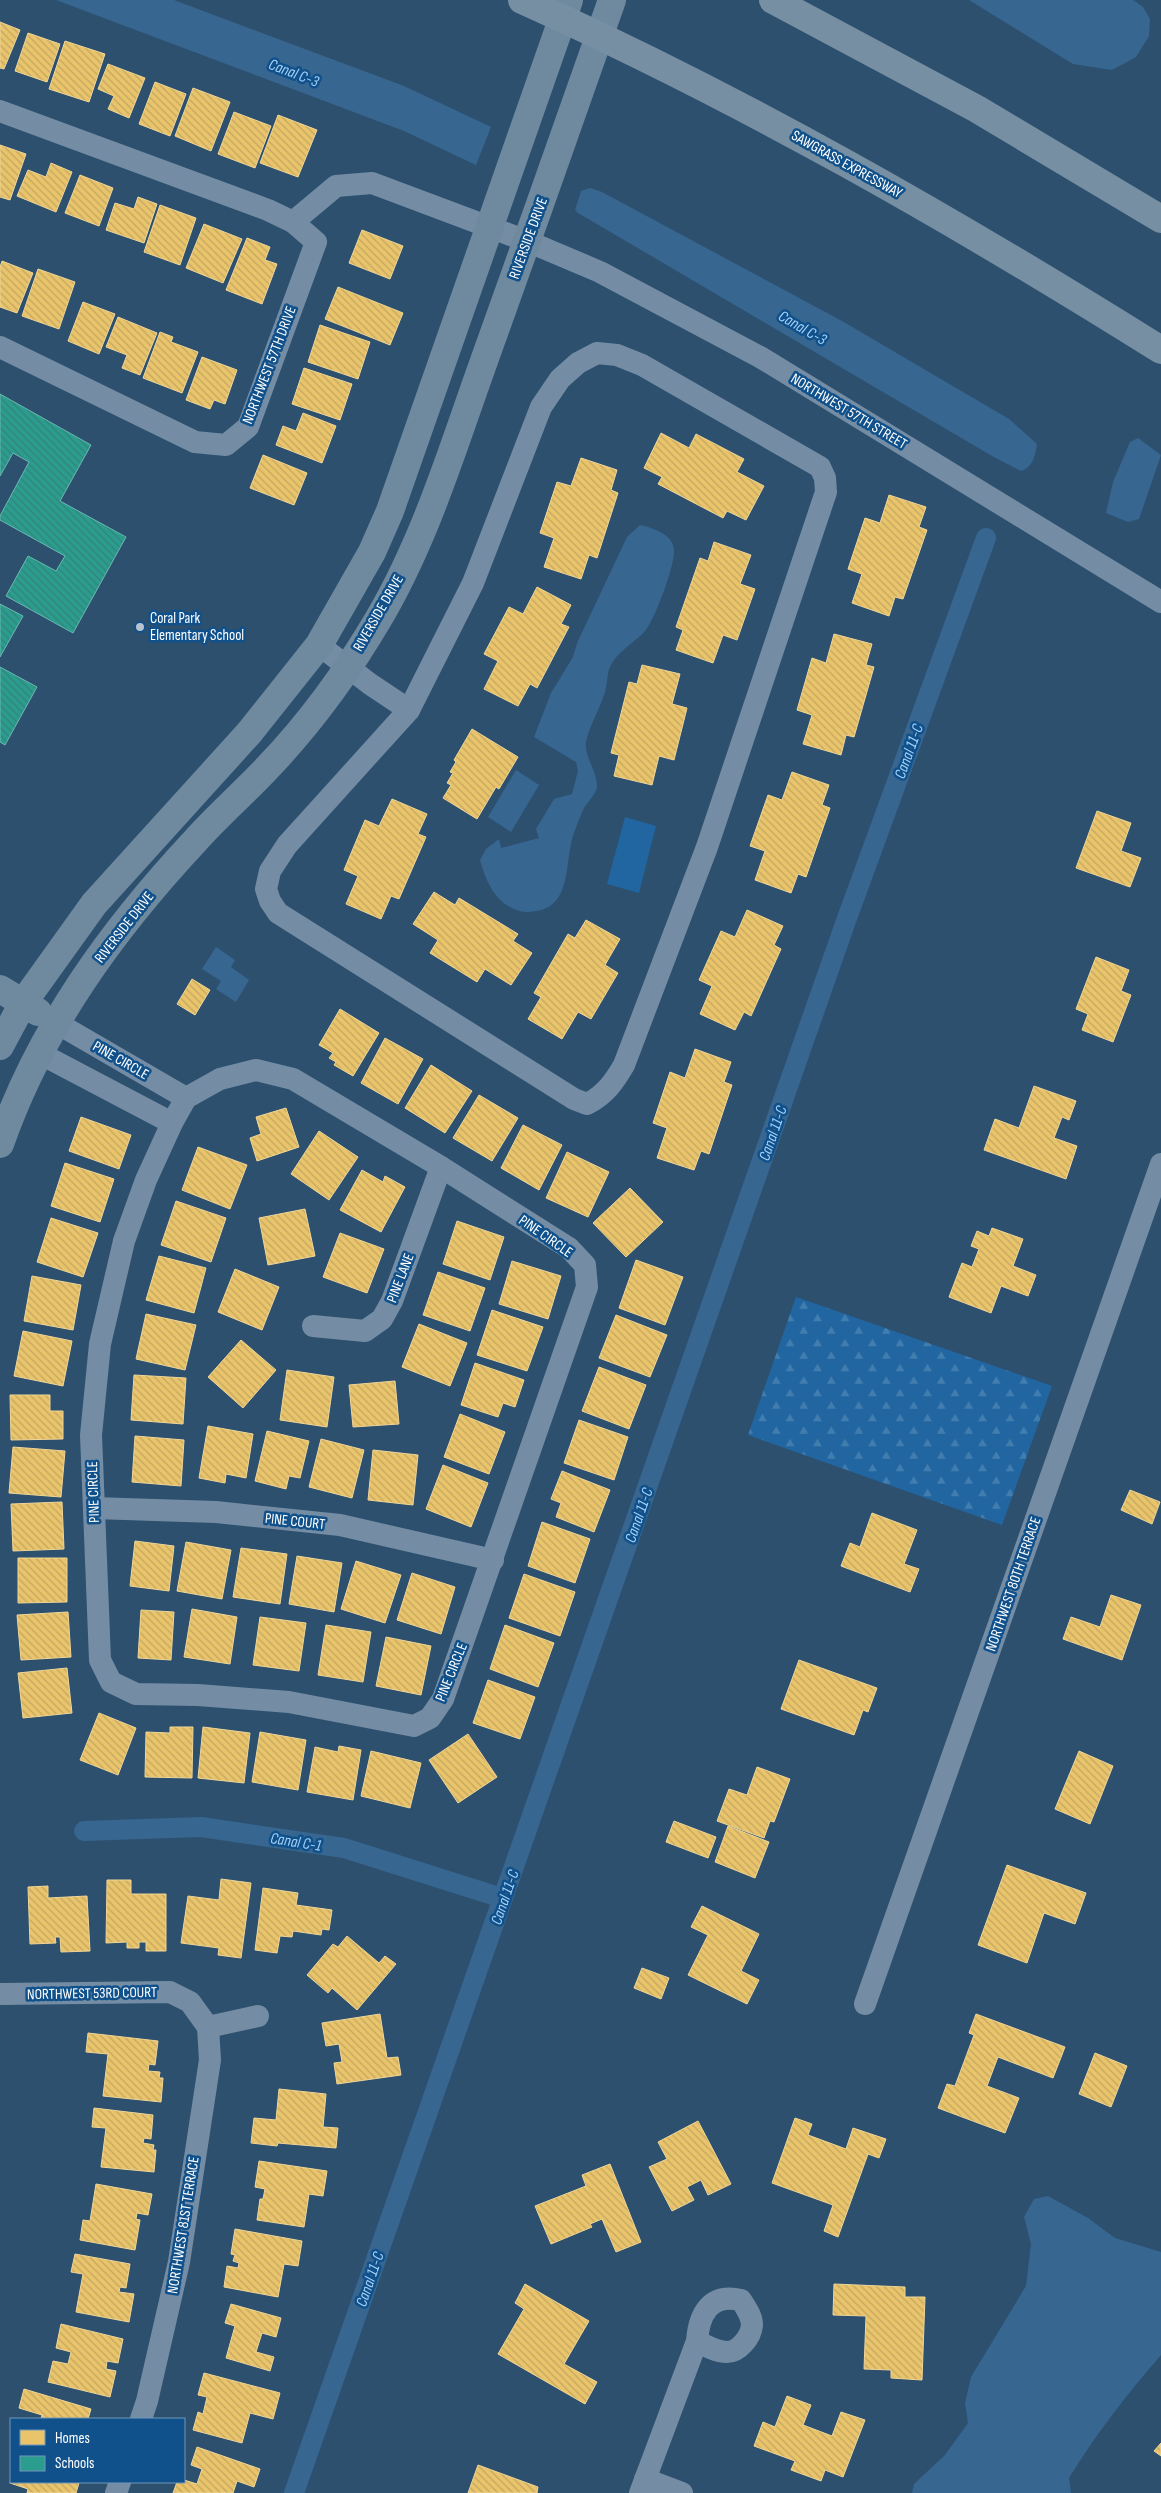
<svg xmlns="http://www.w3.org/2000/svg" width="1161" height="2493" font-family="'Sofia Sans Condensed',sans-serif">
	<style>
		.forest { fill: url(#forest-firs) }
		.pitch { fill: #2166a1 }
		.water { fill: #376690 }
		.homes { fill: url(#homes-back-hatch); stroke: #f0d697 }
		.schools { fill: url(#schools-back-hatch); stroke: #6abab1 }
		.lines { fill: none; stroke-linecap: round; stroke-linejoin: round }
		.canal { stroke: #376690; stroke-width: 20 }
		.street { stroke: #748da4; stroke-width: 22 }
		.secondary { stroke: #6f8a9f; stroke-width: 28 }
		.highway { stroke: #778fa3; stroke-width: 28 }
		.poi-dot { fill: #b6c2cd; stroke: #11518b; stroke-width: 2 }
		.labels { text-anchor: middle; stroke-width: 5; stroke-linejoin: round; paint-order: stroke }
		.street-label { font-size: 15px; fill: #fff; stroke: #11518b }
		.poi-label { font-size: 15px; fill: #fff; stroke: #11518b; text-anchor: start }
		.water-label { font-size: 16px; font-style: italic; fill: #a3d2f9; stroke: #11518b }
	</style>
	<defs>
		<pattern id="forest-firs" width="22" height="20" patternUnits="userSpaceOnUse" patternTransform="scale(1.25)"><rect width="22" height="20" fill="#2166a1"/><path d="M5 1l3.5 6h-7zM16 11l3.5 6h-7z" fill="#427daf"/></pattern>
		<pattern id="homes-back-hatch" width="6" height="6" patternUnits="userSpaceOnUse" patternTransform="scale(1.25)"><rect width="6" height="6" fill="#e9c46a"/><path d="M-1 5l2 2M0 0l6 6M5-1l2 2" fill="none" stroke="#c2a662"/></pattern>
		<pattern id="schools-back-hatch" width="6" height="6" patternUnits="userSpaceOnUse" patternTransform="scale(1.25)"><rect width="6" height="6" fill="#2a9d8f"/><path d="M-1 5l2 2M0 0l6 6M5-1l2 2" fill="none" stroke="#368178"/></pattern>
	</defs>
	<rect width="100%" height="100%" fill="#2d506f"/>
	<path class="forest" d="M796 1297 1052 1386 1002 1525 748 1435Z"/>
	<path class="pitch" d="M625 817 656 826 639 893 607 884Z"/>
	<g class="water">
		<path d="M56 0H174L404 86 491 127 476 165 404 131Z"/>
		<path d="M969 0H1133L1143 7 1150 19 1149 36 1136 57 1112 70 1073 64Z"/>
		<path d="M590 188 602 192 842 321 1009 419 1037 444C1035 456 1033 467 1021 471L992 456 578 213 575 210 581 191Z"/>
		<path d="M1138 438 1161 455 1139 519 1128 522 1106 513 1113 482 1130 442Z"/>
		<path d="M640 525C653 528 673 534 674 550 675 565 655 619 645 631 633 644 616 652 609 669 607 676 607 685 605 692 600 709 590 724 586 742 584 756 597 771 597 786 596 795 588 801 584 808 580 816 577 825 574 833 564 860 573 906 536 911 526 913 519 912 510 907 493 898 485 878 480 860L486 849 499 839 501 848 539 838 536 829 554 799 572 794 578 771 576 762 534 737 551 693 573 657 577 643 627 537Z"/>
		<path d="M516 770 539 785 511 832 488 817Z"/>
		<path d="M216 947 235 960 231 967 249 980 236 1002 216 989 221 981 202 969Z"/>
		<path d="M1048 2196 1088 2218 1115 2238 1161 2252V2355C1127 2394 1096 2434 1069 2478L1071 2493H912L914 2484 945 2455 968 2423 965 2403 971 2377 1026 2286 1031 2244 1024 2217 1034 2199Z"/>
	</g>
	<g class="homes">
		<path d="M0 22 20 30 4 69 0 68Z"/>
		<path d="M28 33 60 44 47 82 15 71Z"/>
		<path d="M65 41 105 54 89 102 49 89Z"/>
		<path d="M108 64 145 78 129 118 108 109 114 96 98 89Z"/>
		<path d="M155 82 186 94 170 136 139 124Z"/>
		<path d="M193 88 230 102 211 151 175 136Z"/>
		<path d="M234 112 271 126 255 168 218 154Z"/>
		<path d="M278 115 317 130 298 177 260 163Z"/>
		<path d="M0 145 26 154 10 200 0 197Z"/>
		<path d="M51 163 72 172 56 212 17 196 28 170 46 177Z"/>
		<path d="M80 175 113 188 99 226 65 213Z"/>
		<path d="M138 197 157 204 144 243 106 230 115 203 134 209Z"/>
		<path d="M160 205 196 218 180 265 144 252Z"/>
		<path d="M204 224 242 239 223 283 186 268Z"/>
		<path d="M362 230 403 246 390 279 349 263Z"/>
		<path d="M247 238 270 247 265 260 277 264 262 304 226 290Z"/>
		<path d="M2 261 33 273 17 313 0 307V267Z"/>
		<path d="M38 269 75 282 59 329 22 316Z"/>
		<path d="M338 287 403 313 390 345 325 319Z"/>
		<path d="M83 302 115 314 99 354 68 341Z"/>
		<path d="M118 317 157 333 140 375 122 368 127 355 106 347Z"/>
		<path d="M320 325 370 342 358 379 308 362Z"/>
		<path d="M160 332 173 337 171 342 198 352 182 393 143 378Z"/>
		<path d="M202 357 237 370 225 404 214 400 210 409 186 400Z"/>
		<path d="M304 368 352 384 340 420 292 404Z"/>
		<path d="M303 413 336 426 322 463 276 445 283 426 296 431Z"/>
		<path d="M661 433 689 448 696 434 744 459 737 472 764 486 746 520 727 511 723 518 658 484 662 477 644 468Z"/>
		<path d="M263 455 307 473 294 505 250 488Z"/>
		<path d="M581 458 617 470 611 490 618 493 597 558 589 555 581 579 544 567 554 538 540 533 557 482 571 486Z"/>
		<path d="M889 495 926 507 919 527 927 530 903 599 895 597 889 616 852 603 862 574 848 569 865 518 880 523Z"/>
		<path d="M714 542 751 555 740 584 755 589 737 640 723 635 713 663 676 650 683 630 676 627 700 558 708 561Z"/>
		<path d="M537 587 571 605 561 624 569 627 537 688 530 684 518 706 484 689 498 661 484 654 509 607 523 614Z"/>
		<path d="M834 634 872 644 866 665 874 667 854 737 846 735 841 755 803 744 812 715 797 710 812 658 826 663Z"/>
		<path d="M642 665 680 674 672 704 687 708 674 760 659 756 652 785 614 776 619 755 611 753 629 682 637 684Z"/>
		<path d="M472 729 518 757 499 789 496 787 477 819 443 798 451 785 447 783 453 773 450 772 456 762 454 760Z"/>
		<path d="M792 772 829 785 822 805 830 808 806 877 798 874 791 893 755 880 765 851 750 846 768 795 782 800Z"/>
		<path d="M392 799 427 814 418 834 426 837 399 899 391 896 381 919 346 904 358 876 344 870 365 820 379 826Z"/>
		<path d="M1097 811 1131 823 1121 851 1141 858 1130 887 1076 868Z"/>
		<path d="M434 892 455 905 459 898 518 934 513 941 532 953 511 985 485 969 477 982 430 953 438 940 413 924Z"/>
		<path d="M747 910 783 926 774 945 781 949 751 1016 744 1012 735 1030 700 1014 712 986 699 980 721 931 735 937Z"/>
		<path d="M586 920 620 939 605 965 618 973 591 1019 578 1012 562 1039 528 1019 541 997 534 993 568 934 575 938Z"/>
		<path d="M1096 957 1129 970 1121 991 1131 995 1113 1042 1082 1030 1088 1014 1076 1009Z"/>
		<path d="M192 979 210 990 195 1015 177 1004Z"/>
		<path d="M340 1009 379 1033 353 1076 334 1065 336 1062 329 1058 333 1053 319 1045Z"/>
		<path d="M385 1038 423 1059 398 1104 361 1083Z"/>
		<path d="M695 1049 731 1062 724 1082 732 1085 709 1154 701 1151 694 1170 657 1158 667 1128 653 1123 670 1072 685 1078Z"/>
		<path d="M431 1065 472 1091 445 1133 405 1108Z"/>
		<path d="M1034 1086 1076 1101 1069 1120 1062 1117 1054 1138 1077 1146 1066 1179 984 1150 995 1119 1019 1128Z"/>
		<path d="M479 1095 518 1118 492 1161 453 1138Z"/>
		<path d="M286 1108 299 1147 257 1161 250 1138 261 1134 256 1117Z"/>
		<path d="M81 1117 131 1135 119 1169 69 1151Z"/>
		<path d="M523 1125 562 1145 539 1190 501 1168Z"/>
		<path d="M319 1131 358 1157 329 1200 291 1174Z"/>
		<path d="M198 1147 247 1165 230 1209 182 1190Z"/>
		<path d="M567 1152 609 1172 588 1217 546 1198Z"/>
		<path d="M65 1163 114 1179 100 1222 51 1206Z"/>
		<path d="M362 1170 383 1182 385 1176 405 1187 381 1232 340 1210Z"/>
		<path d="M630 1188 663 1222 626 1257 593 1223Z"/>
		<path d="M176 1201 226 1218 211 1262 161 1245Z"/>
		<path d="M305 1209 315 1256 268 1265 259 1218Z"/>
		<path d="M51 1218 98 1233 83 1277 37 1262Z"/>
		<path d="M457 1221 504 1237 490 1280 443 1264Z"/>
		<path d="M992 1228 1023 1239 1013 1266 1036 1275 1028 1296 1001 1286 991 1313 949 1297 962 1263 972 1267 979 1249 971 1246 977 1231 989 1236Z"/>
		<path d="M340 1233 384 1249 367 1293 323 1277Z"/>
		<path d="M159 1256 206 1268 194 1313 146 1300Z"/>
		<path d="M636 1260 683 1277 665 1325 619 1308Z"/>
		<path d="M512 1261 561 1276 548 1319 499 1304Z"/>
		<path d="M235 1269 279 1287 262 1330 218 1312Z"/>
		<path d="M438 1272 485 1288 470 1331 423 1315Z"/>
		<path d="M32 1276 81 1285 73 1330 24 1321Z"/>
		<path d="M492 1310 543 1327 527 1371 477 1355Z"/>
		<path d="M146 1314 196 1325 185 1370 136 1359Z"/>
		<path d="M616 1315 667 1335 650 1377 599 1358Z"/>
		<path d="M419 1324 467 1343 450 1386 402 1367Z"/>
		<path d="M23 1331 72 1341 63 1386 14 1376Z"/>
		<path d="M241 1340 276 1370 243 1408 208 1377Z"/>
		<path d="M475 1363 524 1380 515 1407 503 1403 498 1417 461 1405Z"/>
		<path d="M599 1367 646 1385 629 1429 582 1411Z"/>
		<path d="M287 1370 334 1377 327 1427 280 1420Z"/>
		<path d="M134 1375 186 1378 183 1424 131 1420Z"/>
		<path d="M395 1381 399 1424 353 1427 349 1385Z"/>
		<path d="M10 1395H50V1411H63V1439L11 1440Z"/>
		<path d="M460 1414 505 1432 489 1474 444 1457Z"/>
		<path d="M579 1420 628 1437 614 1480 564 1463Z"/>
		<path d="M208 1426 253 1434 246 1478 226 1474 225 1483 199 1478Z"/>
		<path d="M267 1431 309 1441 300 1478 289 1476 286 1489 255 1481Z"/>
		<path d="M135 1436 184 1440 181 1486 132 1482Z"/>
		<path d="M321 1439 364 1450 352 1498 309 1487Z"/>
		<path d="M13 1447 65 1451 61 1497 9 1493Z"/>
		<path d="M373 1450 418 1455 413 1505 368 1500Z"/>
		<path d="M443 1465 488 1483 471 1527 426 1509Z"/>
		<path d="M562 1471 610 1490 594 1532 556 1517 561 1503 551 1499Z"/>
		<path d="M1130 1490 1160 1502 1152 1524 1121 1510Z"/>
		<path d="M62 1502 64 1549 13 1551 11 1504Z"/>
		<path d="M872 1513 917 1530 904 1564 919 1569 910 1592 841 1566 850 1543 860 1547Z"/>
		<path d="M542 1522 590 1539 575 1583 528 1566Z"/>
		<path d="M135 1541 174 1546 169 1591 130 1586Z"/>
		<path d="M186 1542 231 1550 222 1599 177 1591Z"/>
		<path d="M241 1548 287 1554 280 1604 233 1597Z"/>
		<path d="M297 1556 342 1563 334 1612 289 1604Z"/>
		<path d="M18 1558H67V1602L18 1603Z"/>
		<path d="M356 1561 401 1575 385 1623 341 1609Z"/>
		<path d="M412 1573 455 1587 441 1634 397 1620Z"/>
		<path d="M524 1574 575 1592 560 1636 509 1618Z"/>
		<path d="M1111 1595 1141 1605 1122 1660 1063 1639 1071 1617 1100 1627Z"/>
		<path d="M192 1609 237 1617 230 1664 184 1657Z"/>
		<path d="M141 1610 174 1612 171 1660 138 1658Z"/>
		<path d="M68 1612 71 1657 21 1660 17 1615Z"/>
		<path d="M260 1617 306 1623 299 1671 253 1665Z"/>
		<path d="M326 1625 371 1632 363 1682 318 1675Z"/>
		<path d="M505 1625 554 1643 538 1687 490 1669Z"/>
		<path d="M386 1637 431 1646 421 1695 376 1686Z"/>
		<path d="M799 1660 877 1688 868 1712 863 1710 854 1735 781 1709Z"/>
		<path d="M67 1668 72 1713 23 1718 18 1673Z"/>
		<path d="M488 1680 535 1697 520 1739 473 1723Z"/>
		<path d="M99 1713 136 1728 118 1775 80 1760Z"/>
		<path d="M170 1727H193L192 1778 145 1777 146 1732 170 1733Z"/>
		<path d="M203 1727 250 1733 244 1783 198 1778Z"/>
		<path d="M260 1732 306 1740 298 1790 252 1782Z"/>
		<path d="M468 1734 497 1777 458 1803 429 1760Z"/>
		<path d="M339 1746 361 1750 353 1800 307 1792 315 1747 338 1752Z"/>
		<path d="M371 1751 421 1763 410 1808 361 1796Z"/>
		<path d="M1079 1751 1113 1766 1090 1824 1055 1809Z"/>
		<path d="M757 1767 790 1779 774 1822 770 1821 764 1838 717 1821 729 1789 747 1795Z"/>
		<path d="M674 1821 716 1837 708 1858 666 1842Z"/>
		<path d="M728 1826 769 1842 755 1878 715 1862Z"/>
		<path d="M1007 1865 1086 1893 1075 1924 1044 1913 1027 1963 978 1945Z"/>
		<path d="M221 1879 251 1883 241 1958 218 1955 219 1948 181 1943 188 1896 219 1900Z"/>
		<path d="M107 1880H131V1894H166V1951H146V1942H139V1948H127V1942L106 1943Z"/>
		<path d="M48 1886V1898L87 1896 90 1951 61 1952 60 1937H55L56 1943 30 1944 28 1887Z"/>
		<path d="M263 1888 298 1893 296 1905 332 1910 329 1930 322 1929 321 1935 293 1931 292 1937 280 1936 277 1953 255 1950Z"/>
		<path d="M702 1906 759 1934 741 1971 759 1980 747 2004 688 1975 708 1935 691 1927Z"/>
		<path d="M347 1936 379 1963 385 1956 396 1964 357 2010 332 1988 328 1993 307 1975 333 1944 338 1947Z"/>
		<path d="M642 1968 669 1978 661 1999 634 1988Z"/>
		<path d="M380 2014 387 2058 398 2057 401 2075 337 2084 334 2063 342 2062 339 2044 326 2046 322 2023Z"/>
		<path d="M976 2014 1065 2047 1053 2078 998 2057 987 2086 1019 2098 1005 2133 938 2108 947 2084 955 2086 974 2035 969 2033Z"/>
		<path d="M88 2033 158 2041 155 2065 149 2064 148 2071 160 2072 159 2078H163L161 2102 103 2096 108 2054 86 2052Z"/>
		<path d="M1095 2053 1127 2066 1111 2107 1079 2094Z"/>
		<path d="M279 2089 326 2094 323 2127 338 2128 336 2148 278 2143 277 2146 251 2143 254 2118 276 2120Z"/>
		<path d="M94 2108 153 2115 151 2139 144 2138 143 2143 154 2145 153 2150H156L154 2172 101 2167 106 2128 92 2127Z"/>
		<path d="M795 2118 812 2124 808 2135 846 2149 853 2128 886 2139 879 2158 868 2154 838 2237 824 2231 833 2205 772 2183Z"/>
		<path d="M698 2121 731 2184 708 2195 701 2180 687 2187 694 2200 672 2211 649 2167 667 2159 658 2142Z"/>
		<path d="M259 2161 327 2171 323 2196 309 2194 304 2227 257 2220 260 2199H263L265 2189 255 2187Z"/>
		<path d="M610 2164 641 2242 616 2252 602 2219 590 2224 592 2227 551 2244 535 2206 586 2186 582 2175Z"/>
		<path d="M96 2184 152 2194 148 2215 137 2213 136 2219 140 2220 135 2250 80 2240 83 2220 90 2221Z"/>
		<path d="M235 2229 302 2241 298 2266 284 2264 278 2297 224 2287 227 2266 238 2268 239 2263 233 2261 235 2255 231 2254Z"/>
		<path d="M75 2254 130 2264 126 2288 120 2287 119 2292 134 2294 129 2322 76 2312 83 2274 71 2272Z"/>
		<path d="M525 2284 589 2321 564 2364 597 2382 585 2404 498 2354 524 2309 515 2303Z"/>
		<path d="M834 2284 905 2287V2297H925L922 2380 891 2378V2370L864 2369 866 2316 833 2315Z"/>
		<path d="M231 2304 281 2318 276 2337 262 2333 256 2352 274 2357 270 2371 226 2358 235 2326 225 2323Z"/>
		<path d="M61 2324 123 2339 118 2363 107 2361 106 2369 116 2371 110 2397 48 2382 53 2361 68 2364 71 2352 56 2348Z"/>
		<path d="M204 2373 280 2393 273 2419 250 2413 242 2443 193 2430 198 2412 203 2414 207 2397 198 2395Z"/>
		<path d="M24 2389 91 2409 88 2419H41L42 2415 19 2408Z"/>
		<path d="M787 2396 811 2405 803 2425 832 2436 841 2412 865 2420 843 2477 825 2470 821 2481 791 2470 795 2461 754 2446 763 2422 775 2427Z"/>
		<path d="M1161 2443V2456L1154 2451Z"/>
		<path d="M197 2447 260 2469 254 2487 237 2481 233 2493H173L177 2482H184V2480L197 2484 202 2469 191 2465Z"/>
		<path d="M478 2465 538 2487 537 2493H468Z"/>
		<path d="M11 2479V2482L79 2483 76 2493H27L28 2489 10 2483Z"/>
	</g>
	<g class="schools">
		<path d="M0 394 91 445 60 501 126 537 73 633 6 596 28 556 56 571 65 556 0 520V516L29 462 13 453 0 476Z"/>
		<path d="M0 604 23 616 0 657Z"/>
		<path d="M0 667 37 687 5 745 0 742Z"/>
	</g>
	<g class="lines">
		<g class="canal">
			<path d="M84 1831 201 1827 344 1848 502 1898"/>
			<path d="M294 2493 846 921 986 538"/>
		</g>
		<g class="street">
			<path d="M0 111 268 210 293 222 316 242 248 427 226 445 195 442 0 347"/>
			<path d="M293 222 336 186 372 183 527 241 600 272 760 357 1161 602"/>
			<path d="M597 353 617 355 642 365 820 467 825 478 826 492 707 847 624 1065C614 1082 605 1095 587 1104L574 1099 278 913 270 901 266 889 270 871 287 845 409 710 473 583 541 407 560 379 578 363Z"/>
			<path d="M319 645 370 684 409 710"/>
			<path d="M55 1022 186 1098"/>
			<path d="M39 1053 172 1123"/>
			<path d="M256 1070 293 1079 441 1167 569 1248 585 1265 587 1287 443 1699 430 1718 414 1726 289 1702 198 1695 136 1694 111 1682 100 1660 91 1435 100 1344 124 1241 146 1180 172 1123 186 1098 220 1079Z"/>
			<path d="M313 1326 365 1331 382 1319 392 1301 441 1167"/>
			<path d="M94 1508 216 1512 340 1525 493 1560"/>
			<path d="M0 1994 170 1992 190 2002 208 2027 258 2016"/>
			<path d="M865 2004 1161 1164"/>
			<path d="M141 2419 147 2401 179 2262 210 2060 208 2027"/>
			<path d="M645 2479 682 2493"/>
			<path d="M116 2493 120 2482"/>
			<path d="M640 2493 697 2341C699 2314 710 2293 741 2300 746 2308 752 2316 752 2325 751 2337 739 2352 727 2352 716 2352 706 2346 697 2341"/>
		</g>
		<g class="secondary">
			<path d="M0 989 38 1012"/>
			<path d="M0 1046 23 1003 94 904 249 733 319 645 372 552 390 511 569 0"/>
			<path d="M0 1144C40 1029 112 930 195 841 218 815 245 792 269 766 310 723 349 669 379 618 426 538 453 447 484 361 527 241 570 120 612 0"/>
		</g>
		<g class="highway">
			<path d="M522 0C744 100 955 221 1161 350"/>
			<path d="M773 0 977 109 1161 219"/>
		</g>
	</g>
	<circle class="poi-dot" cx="140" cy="627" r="5"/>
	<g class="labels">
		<g class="street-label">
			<text transform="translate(847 164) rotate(29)" y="5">SAWGRASS EXPRESSWAY</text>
			<text transform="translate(528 238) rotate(-70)" y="5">RIVERSIDE DRIVE</text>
			<text transform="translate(269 365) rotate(-69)" y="5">NORTHWEST 57TH DRIVE</text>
			<text transform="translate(849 411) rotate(31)" y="5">NORTHWEST 57TH STREET</text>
			<text transform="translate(378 613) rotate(-60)" y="5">RIVERSIDE DRIVE</text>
			<text transform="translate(124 927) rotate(-52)" y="5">RIVERSIDE DRIVE</text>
			<text transform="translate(121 1060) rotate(30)" y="5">PINE CIRCLE</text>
			<text transform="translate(546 1236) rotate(35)" y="5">PINE CIRCLE</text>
			<text transform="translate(400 1278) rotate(-69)" y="5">PINE LANE</text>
			<text transform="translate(93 1492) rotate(-92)" y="5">PINE CIRCLE</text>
			<text transform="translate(295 1521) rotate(6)" y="5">PINE COURT</text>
			<text transform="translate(1013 1584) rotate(-71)" y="5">NORTHWEST 80TH TERRACE</text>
			<text transform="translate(451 1672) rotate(-68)" y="5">PINE CIRCLE</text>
			<text transform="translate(92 1993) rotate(-1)" y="5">NORTHWEST 53RD COURT</text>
			<text transform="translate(183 2225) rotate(-81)" y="5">NORTHWEST 81ST TERRACE</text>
		</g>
		<g class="poi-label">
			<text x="150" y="623">Coral Park<tspan x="150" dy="17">Elementary School</tspan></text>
		</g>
		<g class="water-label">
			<text transform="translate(294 72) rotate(21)" y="6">Canal C-3</text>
			<text transform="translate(803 327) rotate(30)" y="6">Canal C-3</text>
			<text transform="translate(908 751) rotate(-70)" y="6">Canal 11-C</text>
			<text transform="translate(772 1133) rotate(-71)" y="6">Canal 11-C</text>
			<text transform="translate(638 1515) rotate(-71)" y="6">Canal 11-C</text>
			<text transform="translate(296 1841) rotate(9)" y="6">Canal C-1</text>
			<text transform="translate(504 1897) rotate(-71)" y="6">Canal 11-C</text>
			<text transform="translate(369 2279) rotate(-71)" y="6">Canal 11-C</text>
		</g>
	</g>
	<rect x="10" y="2418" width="175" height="65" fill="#11518b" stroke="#7097b9"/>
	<rect x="20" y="2430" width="25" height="15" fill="#e9c46a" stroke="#7097b9"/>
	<text x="55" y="2443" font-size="15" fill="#ffffff">Homes</text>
	<rect x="20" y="2456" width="25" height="15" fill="#2a9d8f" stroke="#7097b9"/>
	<text x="55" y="2468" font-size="15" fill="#ffffff">Schools</text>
</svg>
